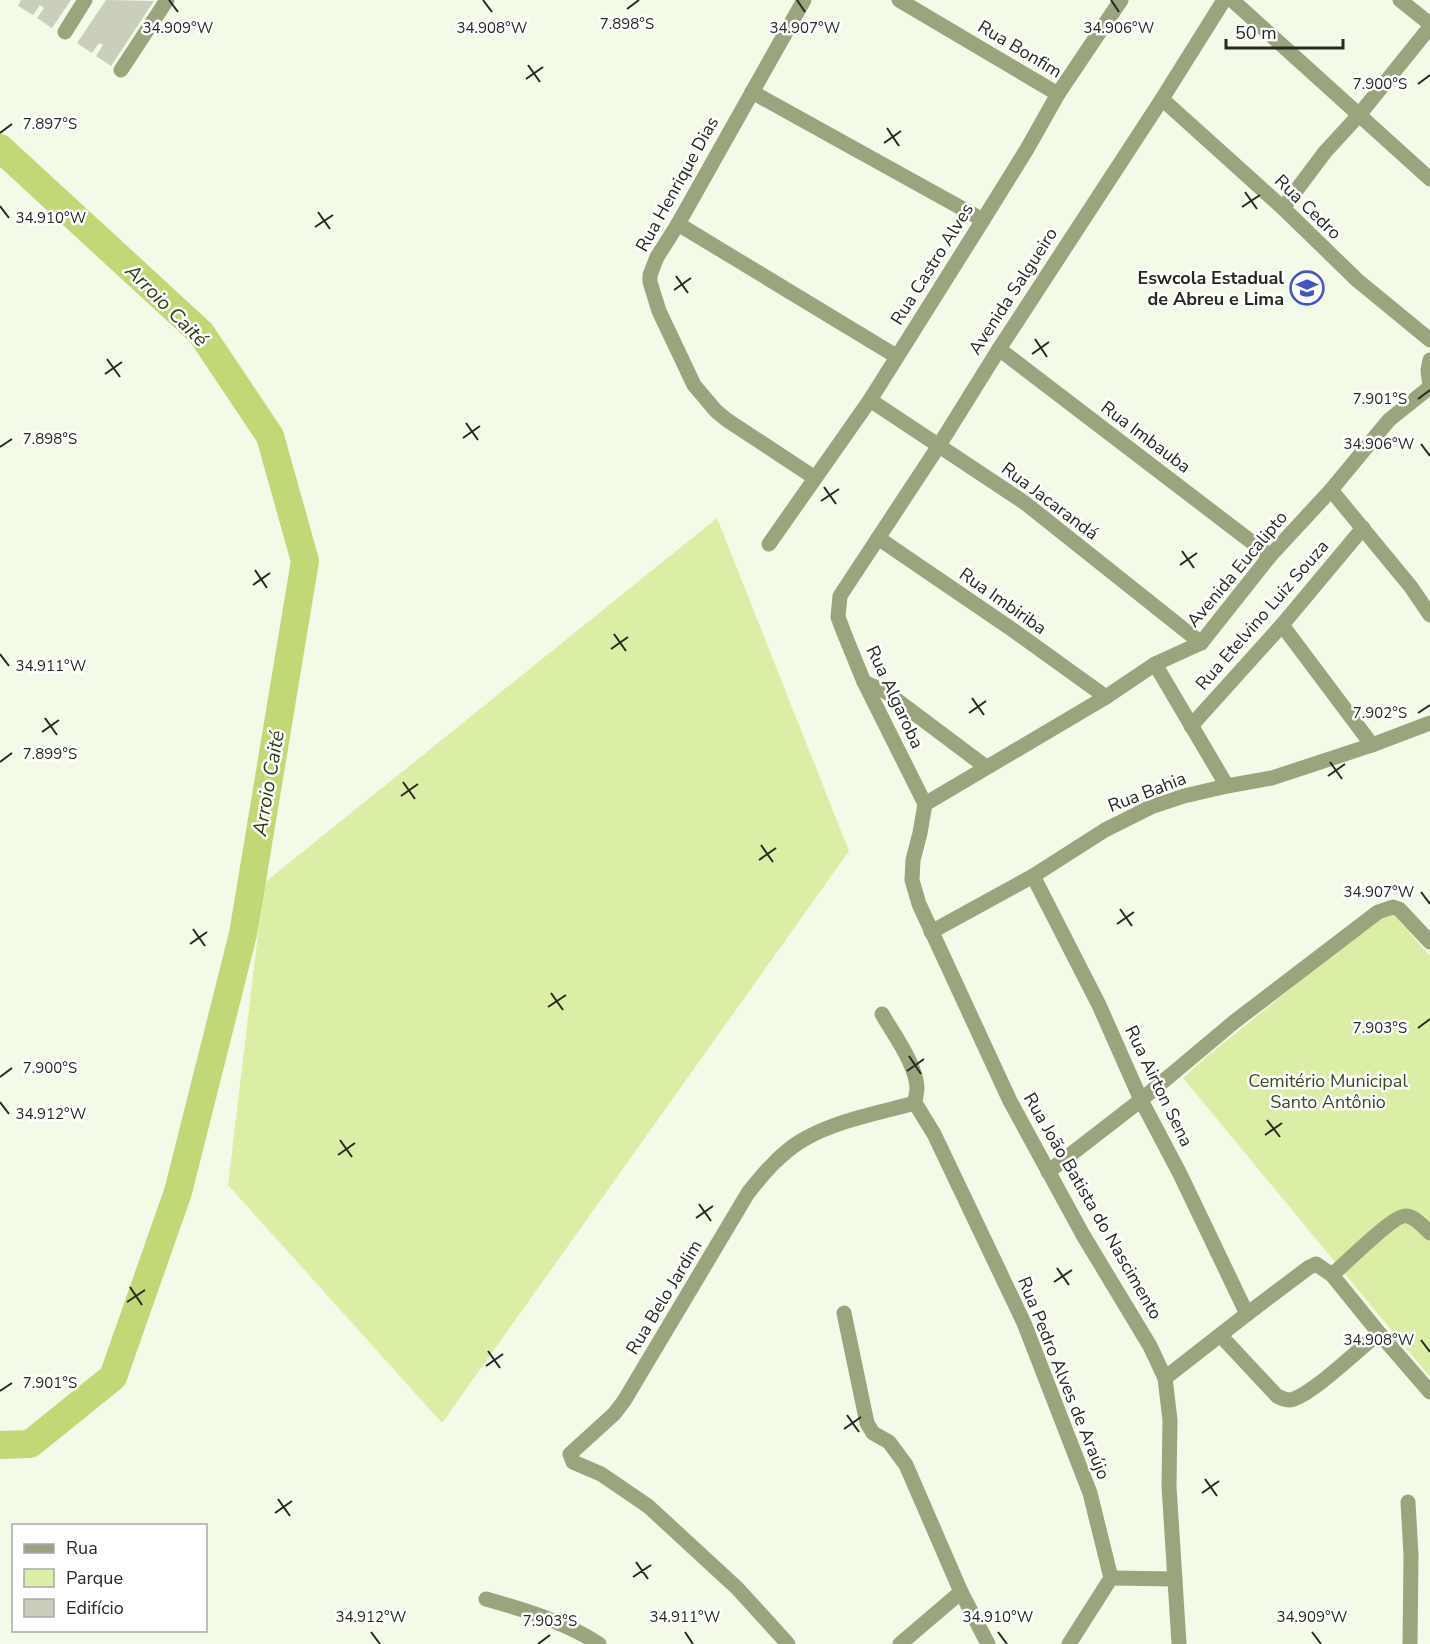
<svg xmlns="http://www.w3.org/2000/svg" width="1430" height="1644" font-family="'Nunito Sans',sans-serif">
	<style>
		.green { fill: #dbeea6 }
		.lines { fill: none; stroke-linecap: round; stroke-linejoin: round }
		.river { stroke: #c0d876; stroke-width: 28 }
		.building { fill: #c9cebd }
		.minor { stroke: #9aa57d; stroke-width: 15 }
		.ticks { fill: none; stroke: #272923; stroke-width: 2 }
		.labels { text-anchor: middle; stroke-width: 5; stroke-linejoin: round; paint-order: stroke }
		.street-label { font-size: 18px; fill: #272923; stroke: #fff }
		.poi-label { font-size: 18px; font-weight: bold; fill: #272923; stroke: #fff; text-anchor: end }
		.park-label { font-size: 18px; fill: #3e481f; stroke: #fff }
		.water-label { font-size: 20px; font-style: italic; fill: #333c13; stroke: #fff }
		.ticks-label { font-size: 15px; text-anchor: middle; fill: #272923; stroke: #fff; stroke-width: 5; stroke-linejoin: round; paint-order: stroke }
	</style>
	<rect width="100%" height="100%" fill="#f4fae8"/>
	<g class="green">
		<path d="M717 518 849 851 442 1423 228 1185 264 883Z"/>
		<path d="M1389 909 1430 956V1377L1183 1078 1205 1058Z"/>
	</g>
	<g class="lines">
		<path class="river" d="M0 148 201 333 270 436 305 561 243 934 178 1192 113 1377 30 1444 0 1445"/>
	</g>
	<g class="building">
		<path d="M21 0H71L52 28 37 18 44 8 40 5 33 15 18 6Z"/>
		<path d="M106 0 154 1 111 66 96 56 103 45 99 43 92 53 77 43Z"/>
	</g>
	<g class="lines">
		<g class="minor">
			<path d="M804 0 678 224 657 257 650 275V282L659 311 694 385 716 411 727 420 815 478"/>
			<path d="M899 0 1058 94"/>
			<path d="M1232 0 1430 179"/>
			<path d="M1400 0 1430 24"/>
			<path d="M65 32 85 0"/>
			<path d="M121 70 167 0"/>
			<path d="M752 92 983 220"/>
			<path d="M1162 99 1283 208 1357 280 1430 340"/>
			<path d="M1283 208 1325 152 1359 115 1430 27"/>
			<path d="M678 224 896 356"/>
			<path d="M999 349 1270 556"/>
			<path d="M870 400 1025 503 1201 643"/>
			<path d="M1331 490 1411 587 1430 615"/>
			<path d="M878 538 1010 628 1106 697"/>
			<path d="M769 544 870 400 983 220 1027 149 1058 94 1121 0"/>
			<path d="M1282 625 1372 745"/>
			<path d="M1155 664 1227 786"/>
			<path d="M864 682 886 692 986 767"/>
			<path d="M1191 726 1282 625 1363 528"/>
			<path d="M925 804 864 682 844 633 838 617 840 596 938 447 999 349 1162 99 1224 0"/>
			<path d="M925 804 920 833 913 860 912 880 919 904 1010 1101 1083 1235 1150 1346 1165 1378 1170 1420 1169 1486 1179 1644"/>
			<path d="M925 804 1106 697 1155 664 1201 643 1270 556 1331 490 1389 420 1430 387 1428 370 1430 360"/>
			<path d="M1033 876 1099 1005 1141 1100 1180 1174 1247 1314"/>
			<path d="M931 932 1033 876 1105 830 1151 807 1184 796 1227 786 1272 778 1372 745 1430 723"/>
			<path d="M882 1014C894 1035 916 1064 917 1088 917 1093 915 1098 915 1103"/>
			<path d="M915 1103 934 1134 1024 1323 1090 1493 1111 1578 1069 1644"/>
			<path d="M1048 1172 1141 1100 1234 1022 1378 912 1393 907 1399 909 1430 942"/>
			<path d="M1332 1275C1344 1265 1395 1213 1407 1216 1415 1217 1424 1227 1430 1233"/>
			<path d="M844 1313 867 1423 873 1433 889 1442 906 1465 961 1592 988 1644"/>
			<path d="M1220 1335 1277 1396C1281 1398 1284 1400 1290 1400 1311 1396 1360 1348 1379 1333"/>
			<path d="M1165 1378 1247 1314 1308 1268 1316 1264 1332 1275 1379 1333 1430 1392"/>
			<path d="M1408 1502 1411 1555 1410 1644"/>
			<path d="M1111 1578 1175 1579"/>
			<path d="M486 1599C525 1610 565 1622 599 1644"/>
			<path d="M788 1644 737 1588 648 1506 601 1474 573 1462 570 1454 614 1414 624 1401 748 1193C764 1173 780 1154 801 1141 834 1121 878 1113 915 1103"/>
			<path d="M900 1644 961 1592"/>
		</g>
	</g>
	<path class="ticks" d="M169 0 178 12M483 0 492 12M797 0 805 12M1111 0 1119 12M627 9 639 0M528 65 540 82M526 79 543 67M1418 84 1430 75M887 128 899 146M0 133 12 124M884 143 901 131M1245 192 1257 209M0 206 9 218M1242 207 1260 195M318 212 330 229M315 227 333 215M676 276 688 293M674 290 691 278M1035 339 1047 357M1032 354 1049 342M107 359 120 377M105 374 122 362M1418 399 1430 390M466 423 478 440M463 438 480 426M1421 444 1430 456M0 447 12 439M824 487 836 504M821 501 839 489M1182 551 1194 568M1180 565 1197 553M255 570 267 588M253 585 270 573M614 634 626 651M611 649 628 637M0 654 9 666M972 698 984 715M969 713 986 701M1418 713 1430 705M45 718 57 735M42 732 59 720M0 762 12 753M1330 762 1342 779M1328 776 1345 764M403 782 415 799M401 796 418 784M761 845 773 862M759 860 776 848M1421 892 1430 904M1120 909 1132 926M1117 924 1134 912M193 929 205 946M190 944 207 932M551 993 563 1010M548 1007 566 995M1418 1028 1430 1019M909 1056 921 1074M907 1071 924 1059M0 1077 12 1068M0 1102 9 1114M1267 1120 1280 1137M1265 1135 1282 1123M340 1140 352 1157M338 1155 355 1143M699 1204 711 1221M696 1218 713 1206M1057 1268 1069 1285M1054 1282 1072 1270M130 1287 142 1305M127 1302 145 1290M1421 1340 1430 1352M488 1351 500 1368M486 1366 503 1354M0 1391 12 1383M847 1415 859 1432M844 1429 861 1417M1205 1479 1217 1496M1202 1493 1219 1481M278 1499 290 1516M275 1513 292 1501M636 1562 648 1579M633 1577 651 1565M371 1632 380 1644M685 1632 693 1644M998 1632 1007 1644M1312 1632 1321 1644M538 1644 550 1635"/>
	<defs>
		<symbol id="school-ring" viewBox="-11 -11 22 22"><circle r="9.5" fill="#fff" stroke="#4055c8" stroke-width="1.5"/><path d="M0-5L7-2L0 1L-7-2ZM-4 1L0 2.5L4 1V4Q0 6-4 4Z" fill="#4055c8"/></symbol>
	</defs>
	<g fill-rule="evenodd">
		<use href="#school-ring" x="1288" y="269" width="38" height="38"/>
	</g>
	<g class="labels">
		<g class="street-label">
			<text transform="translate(1020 49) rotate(31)" y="6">Rua Bonfim</text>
			<text transform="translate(677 184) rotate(-61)" y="6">Rua Henrique Dias</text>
			<text transform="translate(1308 207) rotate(44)" y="6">Rua Cedro</text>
			<text transform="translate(932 264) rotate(-58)" y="6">Rua Castro Alves</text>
			<text transform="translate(1013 291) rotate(-57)" y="6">Avenida Salgueiro</text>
			<text transform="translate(1146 437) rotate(37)" y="6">Rua Imbauba</text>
			<text transform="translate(1050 501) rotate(37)" y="6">Rua Jacarandá</text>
			<text transform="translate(1237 569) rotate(-50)" y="6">Avenida Eucalipto</text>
			<text transform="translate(1003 601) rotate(35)" y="6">Rua Imbiriba</text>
			<text transform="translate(1262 615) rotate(-49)" y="6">Rua Etelvino Luiz Souza</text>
			<text transform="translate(895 697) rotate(65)" y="6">Rua Algaroba</text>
			<text transform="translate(1147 792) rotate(-21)" y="6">Rua Bahia</text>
			<text transform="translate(1159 1086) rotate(64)" y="6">Rua Airton Sena</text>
			<text transform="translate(1093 1206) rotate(60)" y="6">Rua João Batista do Nascimento</text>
			<text transform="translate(664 1297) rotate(-59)" y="6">Rua Belo Jardim</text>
			<text transform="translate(1064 1378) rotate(68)" y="6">Rua Pedro Alves de Araújo</text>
		</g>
		<g class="poi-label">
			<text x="1284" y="284">Eswcola Estadual<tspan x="1284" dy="21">de Abreu e Lima</tspan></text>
		</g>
		<g class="park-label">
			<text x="1328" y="1087">Cemitério Municipal<tspan x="1328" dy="21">Santo Antônio</tspan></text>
		</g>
		<g class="water-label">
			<text transform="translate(167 305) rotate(45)" y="7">Arroio Caité</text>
			<text transform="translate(268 783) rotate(-80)" y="7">Arroio Caité</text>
		</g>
	</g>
	<g class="ticks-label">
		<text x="627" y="29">7.898°S</text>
		<text x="1119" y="33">34.906°W</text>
		<text x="178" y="33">34.909°W</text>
		<text x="492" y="33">34.908°W</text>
		<text x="805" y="33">34.907°W</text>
		<text x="1380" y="89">7.900°S</text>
		<text x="50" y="129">7.897°S</text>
		<text x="51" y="223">34.910°W</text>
		<text x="1380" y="404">7.901°S</text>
		<text x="50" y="444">7.898°S</text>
		<text x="1379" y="449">34.906°W</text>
		<text x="51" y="671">34.911°W</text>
		<text x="1380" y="718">7.902°S</text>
		<text x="50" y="759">7.899°S</text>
		<text x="1379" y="897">34.907°W</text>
		<text x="1380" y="1033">7.903°S</text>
		<text x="50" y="1073">7.900°S</text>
		<text x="51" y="1119">34.912°W</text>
		<text x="1379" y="1345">34.908°W</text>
		<text x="50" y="1388">7.901°S</text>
		<text x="371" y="1622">34.912°W</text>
		<text x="685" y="1622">34.911°W</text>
		<text x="998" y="1622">34.910°W</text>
		<text x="1312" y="1622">34.909°W</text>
		<text x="550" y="1626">7.903°S</text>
	</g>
	<rect x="12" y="1524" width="195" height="108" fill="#ffffff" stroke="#a9a9a7" stroke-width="1.5"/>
	<rect x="24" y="1544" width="30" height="9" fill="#9aa57d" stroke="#a9a9a7" stroke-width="1.5"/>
	<text x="66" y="1554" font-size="18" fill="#272923">Rua</text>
	<rect x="24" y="1569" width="30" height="18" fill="#dbeea6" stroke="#a9a9a7" stroke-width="1.5"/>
	<text x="66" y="1584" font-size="18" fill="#272923">Parque</text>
	<rect x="24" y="1599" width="30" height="18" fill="#c9cebd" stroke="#a9a9a7" stroke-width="1.5"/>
	<text x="66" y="1614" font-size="18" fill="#272923">Edifício</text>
	<path d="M1226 39v9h117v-9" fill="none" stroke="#272923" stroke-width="3"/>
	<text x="1235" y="39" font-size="18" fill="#272923" stroke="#ffffff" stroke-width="4.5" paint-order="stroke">50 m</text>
</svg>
